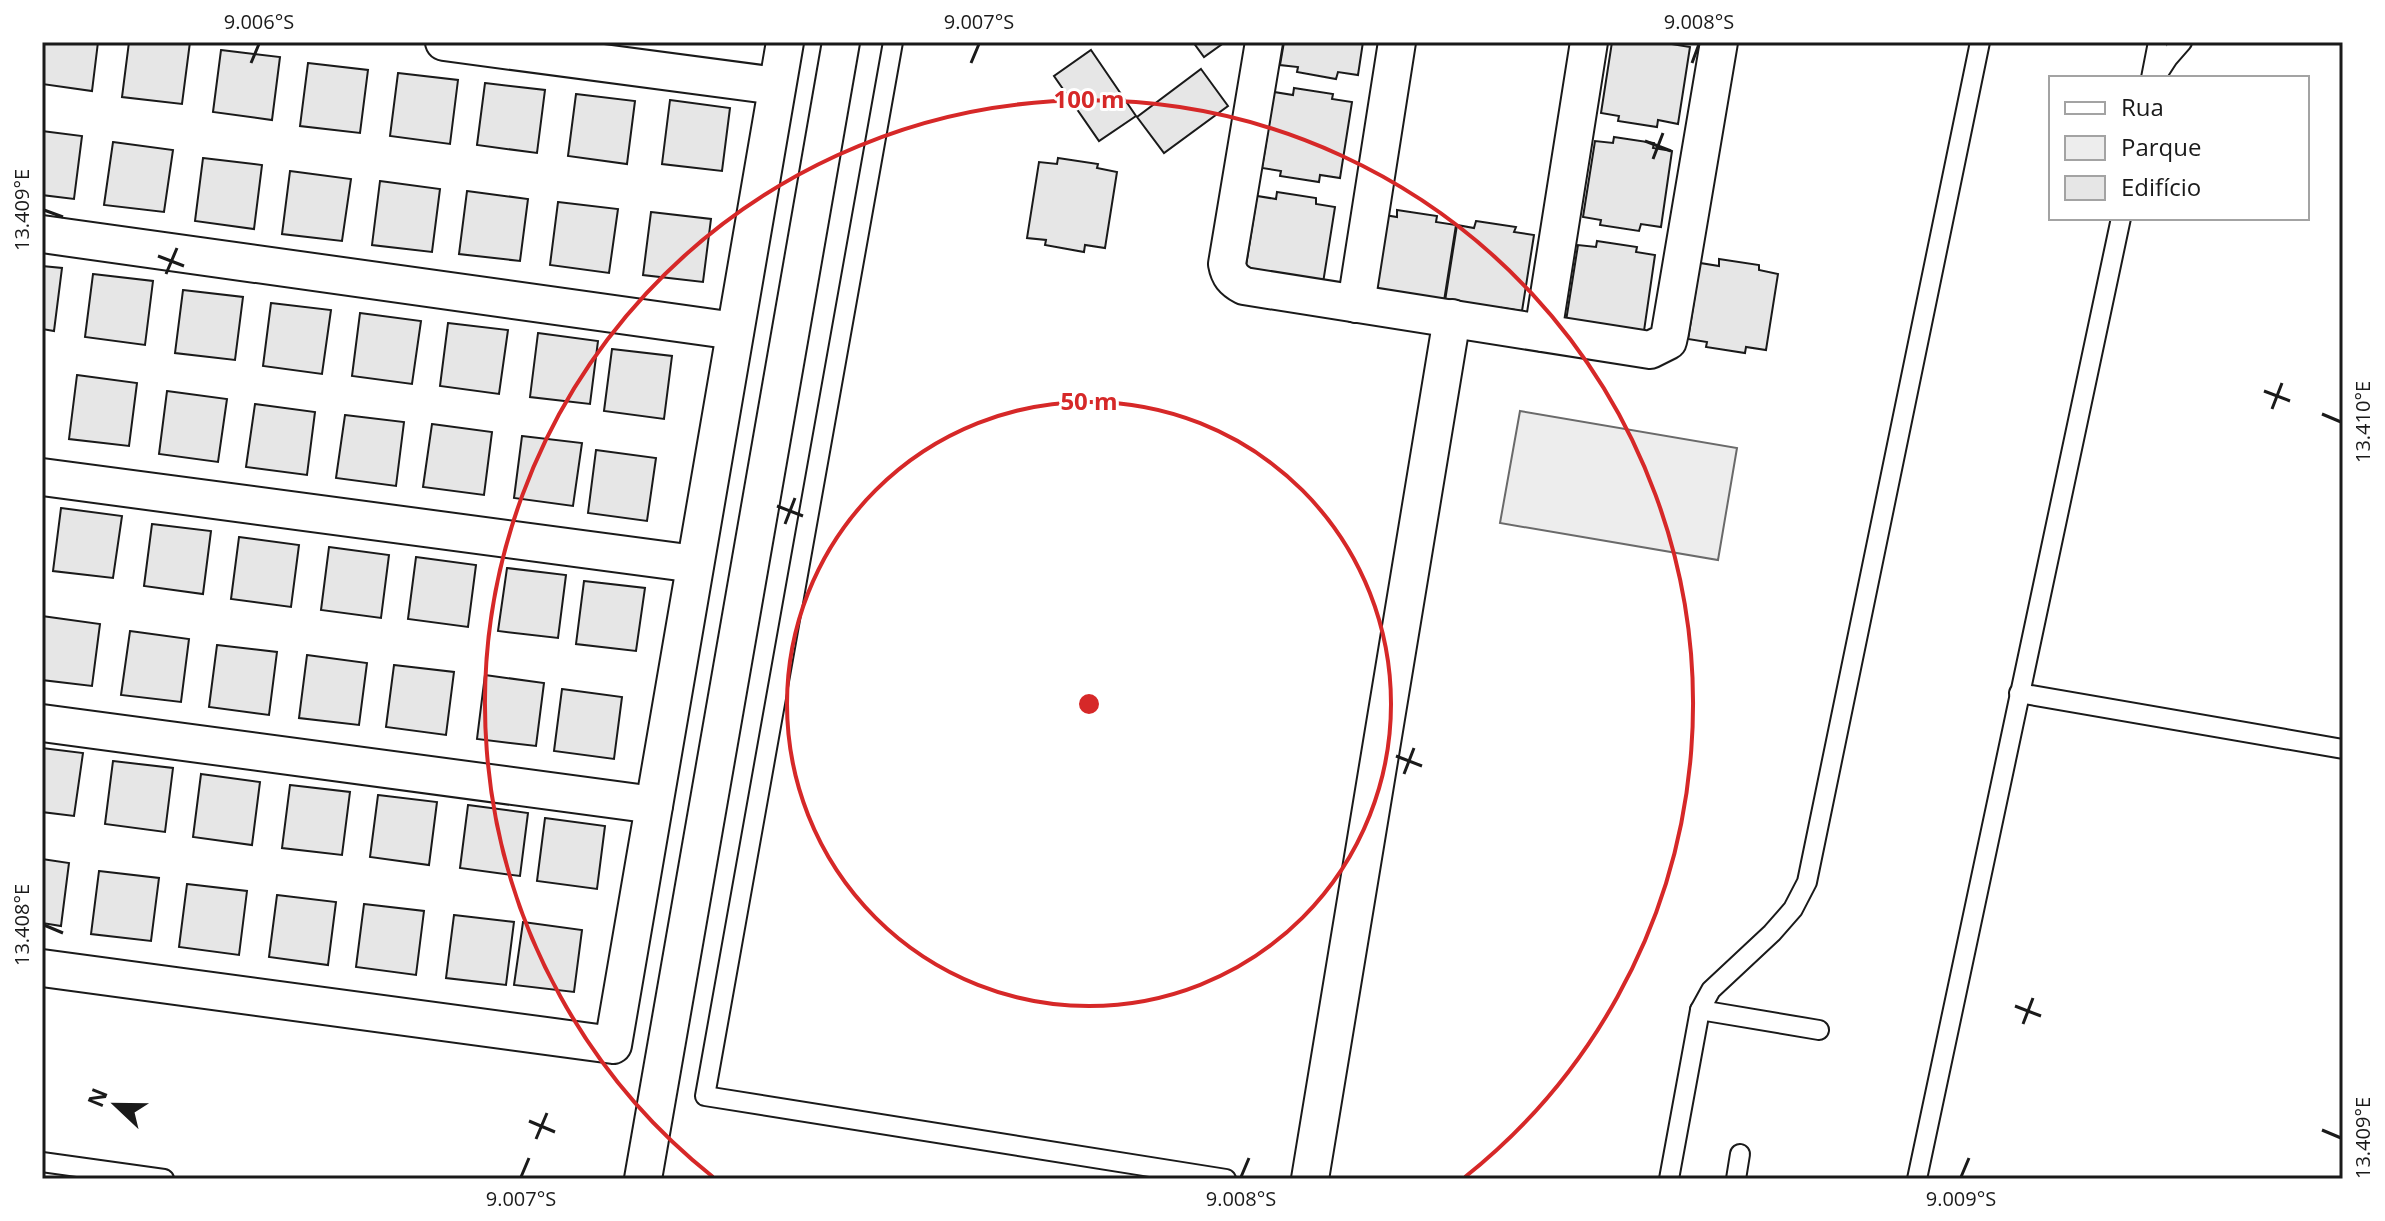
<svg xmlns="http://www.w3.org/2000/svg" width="2385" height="1221" font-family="'Open Sans',sans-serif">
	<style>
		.green { fill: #ededed; stroke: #6a6a6a; stroke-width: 2 }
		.building { fill: #e6e6e6; stroke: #1a1a1a; stroke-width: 2 }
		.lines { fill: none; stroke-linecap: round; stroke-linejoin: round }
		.service-casing { stroke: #1a1a1a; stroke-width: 22 }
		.minor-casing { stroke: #1a1a1a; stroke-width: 40 }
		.service { stroke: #fff; stroke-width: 18 }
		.minor { stroke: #fff; stroke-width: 36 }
		.ticks { fill: none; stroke: #1a1a1a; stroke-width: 3 }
		.ring { fill: none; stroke: #d62828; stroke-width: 4 }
		.centre { fill: #d62828; stroke: #fff; stroke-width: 4 }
		.ring-label { font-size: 24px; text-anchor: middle; font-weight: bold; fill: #d62828; stroke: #fff; stroke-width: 6; stroke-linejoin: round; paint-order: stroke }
		.neatline { fill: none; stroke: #1a1a1a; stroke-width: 3 }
		.ticks-label { font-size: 20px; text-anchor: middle; fill: #1a1a1a }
	</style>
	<rect width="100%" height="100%" fill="#fff"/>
	<path class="green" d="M1520 411 1737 448 1718 560 1500 523Z"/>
	<g class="building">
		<path d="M42 42H98L92 91 42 84Z"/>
		<path d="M129 42H190L182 104 122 97Z"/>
		<path d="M1193 42H1225L1204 57Z"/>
		<path d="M1284 42H1363L1358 75 1338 72 1336 79 1297 72 1298 67 1280 65Z"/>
		<path d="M1612 42H1671V44L1690 47 1678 124 1658 120 1657 127 1618 121 1619 116 1601 113Z"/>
		<path d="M221 50 280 57 272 120 213 112Z"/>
		<path d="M1091 50 1136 116 1099 141 1054 76Z"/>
		<path d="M308 63 368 70 360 133 300 126Z"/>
		<path d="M1201 69 1228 106 1164 153 1137 117Z"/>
		<path d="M398 73 458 80 450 144 390 136Z"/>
		<path d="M485 83 545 90 537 153 477 145Z"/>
		<path d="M1294 88 1333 94 1332 99 1352 102 1340 178 1320 175 1319 182 1280 176 1281 171 1262 168 1274 92 1293 95Z"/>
		<path d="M576 94 635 101 627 164 568 156Z"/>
		<path d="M670 100 730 108 722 171 662 164Z"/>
		<path d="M42 131 82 136 74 199 42 195Z"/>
		<path d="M1614 137 1654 143 1653 148 1672 151 1661 227 1641 224 1639 231 1600 225 1601 220 1583 217 1595 141 1613 143Z"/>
		<path d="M113 142 173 150 164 212 104 205Z"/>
		<path d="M203 158 262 165 254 229 195 221Z"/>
		<path d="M1058 158 1098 164 1097 168 1117 172 1105 248 1085 245 1084 252 1045 245 1046 240 1027 238 1039 162 1057 164Z"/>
		<path d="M290 171 351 179 342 241 282 234Z"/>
		<path d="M380 181 440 189 432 252 372 245Z"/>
		<path d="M467 191 528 199 520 261 459 254Z"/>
		<path d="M1277 192 1316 198V204L1335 207 1323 283 1245 272 1257 196 1276 199Z"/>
		<path d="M558 202 618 209 609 273 550 265Z"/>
		<path d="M1397 210 1437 216 1436 222 1456 225 1444 301 1366 290 1378 214 1397 217Z"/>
		<path d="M651 212 711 219 703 282 643 275Z"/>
		<path d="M1476 221 1516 227 1514 232 1534 235 1522 311 1502 308 1501 315 1445 301 1457 225 1474 228Z"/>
		<path d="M1597 241 1637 247 1636 252 1655 255 1644 331 1566 321 1578 245 1596 247Z"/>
		<path d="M1719 259 1759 265V270L1778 274 1766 350 1746 347 1745 353 1706 347 1707 342 1688 339 1700 263 1719 266Z"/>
		<path d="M42 266 62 268 54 331 42 329Z"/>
		<path d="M93 274 153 281 145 345 85 337Z"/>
		<path d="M183 290 243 297 235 360 175 353Z"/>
		<path d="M271 303 331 310 322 374 263 366Z"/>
		<path d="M360 313 421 321 412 384 352 376Z"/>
		<path d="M448 323 508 330 499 394 440 386Z"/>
		<path d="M538 333 598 341 590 404 530 397Z"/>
		<path d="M612 349 672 356 664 419 604 411Z"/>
		<path d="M77 375 137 383 129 446 69 439Z"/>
		<path d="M167 391 227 399 218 462 159 454Z"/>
		<path d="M255 404 315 412 307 475 246 467Z"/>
		<path d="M345 415 404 422 396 486 336 478Z"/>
		<path d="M432 424 492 432 484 495 423 487Z"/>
		<path d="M522 436 582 443 573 506 514 498Z"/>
		<path d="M596 450 656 458 647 521 588 513Z"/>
		<path d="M61 508 122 516 113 578 53 571Z"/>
		<path d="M152 524 211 531 203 594 144 586Z"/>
		<path d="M239 537 299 545 291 607 231 599Z"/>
		<path d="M329 547 389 555 381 618 321 610Z"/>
		<path d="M416 557 476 565 468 627 408 619Z"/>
		<path d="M507 568 566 575 558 638 498 631Z"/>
		<path d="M584 581 645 588 636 651 576 644Z"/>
		<path d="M42 616 100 624 92 686 42 680Z"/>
		<path d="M130 631 189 639 181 702 121 695Z"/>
		<path d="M217 645 277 652 269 715 209 707Z"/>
		<path d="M307 655 367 663 359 725 299 718Z"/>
		<path d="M394 665 454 672 446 735 386 727Z"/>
		<path d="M485 675 544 683 536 746 477 739Z"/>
		<path d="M562 689 622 697 614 759 554 751Z"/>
		<path d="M42 748 83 753 74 816 42 812Z"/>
		<path d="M113 761 173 768 165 832 105 824Z"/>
		<path d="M201 774 260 782 252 845 193 837Z"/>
		<path d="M290 785 350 792 342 855 282 848Z"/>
		<path d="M378 795 437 802 429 865 370 857Z"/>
		<path d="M468 805 528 813 520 876 460 868Z"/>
		<path d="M545 818 605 826 597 889 537 881Z"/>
		<path d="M42 859 69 863 61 926 42 923Z"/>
		<path d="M99 871 159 878 151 941 91 934Z"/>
		<path d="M187 884 247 891 239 955 179 947Z"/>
		<path d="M277 895 336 902 328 965 269 957Z"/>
		<path d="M364 904 424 911 416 975 356 967Z"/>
		<path d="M454 915 514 922 506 985 446 978Z"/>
		<path d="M523 922 582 930 574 992 514 985Z"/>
	</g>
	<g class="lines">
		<defs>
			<g id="service">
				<path d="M893 42 705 1096 1226 1179"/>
				<path d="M2151 78 2158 42"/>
				<path d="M2155 78 2168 58 2182 42"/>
				<path d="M2019 693 2343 749"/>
				<path d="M1700 1010 1819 1030"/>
				<path d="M42 1162 164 1179"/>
				<path d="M1669 1179 1700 1010 1711 990 1772 933 1793 909 1807 882 1980 42"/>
				<path d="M1736 1179 1740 1154"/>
				<path d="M1917 1179 2121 218"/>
			</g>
			<g id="minor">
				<path d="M444 42 777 86"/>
				<path d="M1264 42 1227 264C1229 275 1233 280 1244 286L1650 350 1668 341 1670 332 1719 42"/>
				<path d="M42 234 735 331"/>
				<path d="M1356 304 1397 42"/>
				<path d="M1543 333 1589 42"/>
				<path d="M42 477 695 564"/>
				<path d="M42 723 654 805"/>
				<path d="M42 968 613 1045 785 42"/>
				<path d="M643 1179 841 42"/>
				<path d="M1310 1179 1452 318"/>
			</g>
		</defs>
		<use href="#service" class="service-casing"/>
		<use href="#minor" class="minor-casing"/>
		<use href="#service" class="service"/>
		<use href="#minor" class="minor"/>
	</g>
	<path class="ticks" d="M251 63 259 44M971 63 979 44M1692 63 1699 44M1645 141 1671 151M1653 159 1663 133M44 210 63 217M158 256 184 266M166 274 177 248M2264 391 2290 401M2272 409 2282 383M2322 414 2341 422M777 506 803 516M785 524 795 498M1396 756 1422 766M1404 774 1414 748M44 925 63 933M2015 1006 2041 1016M2023 1024 2033 998M529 1121 555 1132M2322 1130 2341 1138M536 1139 547 1113M521 1177 529 1158M1241 1177 1249 1158M1961 1177 1969 1158"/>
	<g class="ring">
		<circle cx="1089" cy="704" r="302"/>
		<path d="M713 1177A604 604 0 1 1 1465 1177"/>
	</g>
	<circle cx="1089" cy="704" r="12" class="centre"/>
	<g class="ring-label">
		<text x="1089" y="108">100 m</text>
		<text x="1089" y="410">50 m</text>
	</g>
	<rect width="2385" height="1221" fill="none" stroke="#ffffff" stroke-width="88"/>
	<rect x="2049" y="76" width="260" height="144" fill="#ffffff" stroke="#a3a3a3" stroke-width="2"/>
	<rect x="2065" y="102" width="40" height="12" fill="#ffffff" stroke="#a3a3a3" stroke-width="2"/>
	<text x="2121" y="116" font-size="24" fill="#1a1a1a">Rua</text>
	<rect x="2065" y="136" width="40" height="24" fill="#ededed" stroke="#a3a3a3" stroke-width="2"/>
	<text x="2121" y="156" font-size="24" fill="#1a1a1a">Parque</text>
	<rect x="2065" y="176" width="40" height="24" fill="#e6e6e6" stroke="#a3a3a3" stroke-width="2"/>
	<text x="2121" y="196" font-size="24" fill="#1a1a1a">Edifício</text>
	<g transform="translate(116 1105) rotate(292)" stroke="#ffffff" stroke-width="6" paint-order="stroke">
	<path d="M0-6L14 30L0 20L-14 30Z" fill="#1a1a1a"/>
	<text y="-12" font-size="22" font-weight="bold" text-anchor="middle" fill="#1a1a1a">N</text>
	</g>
	<rect x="44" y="44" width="2297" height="1133" class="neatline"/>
	<g class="ticks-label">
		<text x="259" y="29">9.006°S</text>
		<text x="979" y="29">9.007°S</text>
		<text x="1699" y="29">9.008°S</text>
		<text transform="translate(22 210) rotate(-90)" y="7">13.409°E</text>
		<text transform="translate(2363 422) rotate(-90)" y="7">13.410°E</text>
		<text transform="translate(22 925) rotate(-90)" y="7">13.408°E</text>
		<text transform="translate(2363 1138) rotate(-90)" y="7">13.409°E</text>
		<text x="521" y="1206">9.007°S</text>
		<text x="1241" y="1206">9.008°S</text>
		<text x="1961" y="1206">9.009°S</text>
	</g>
</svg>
